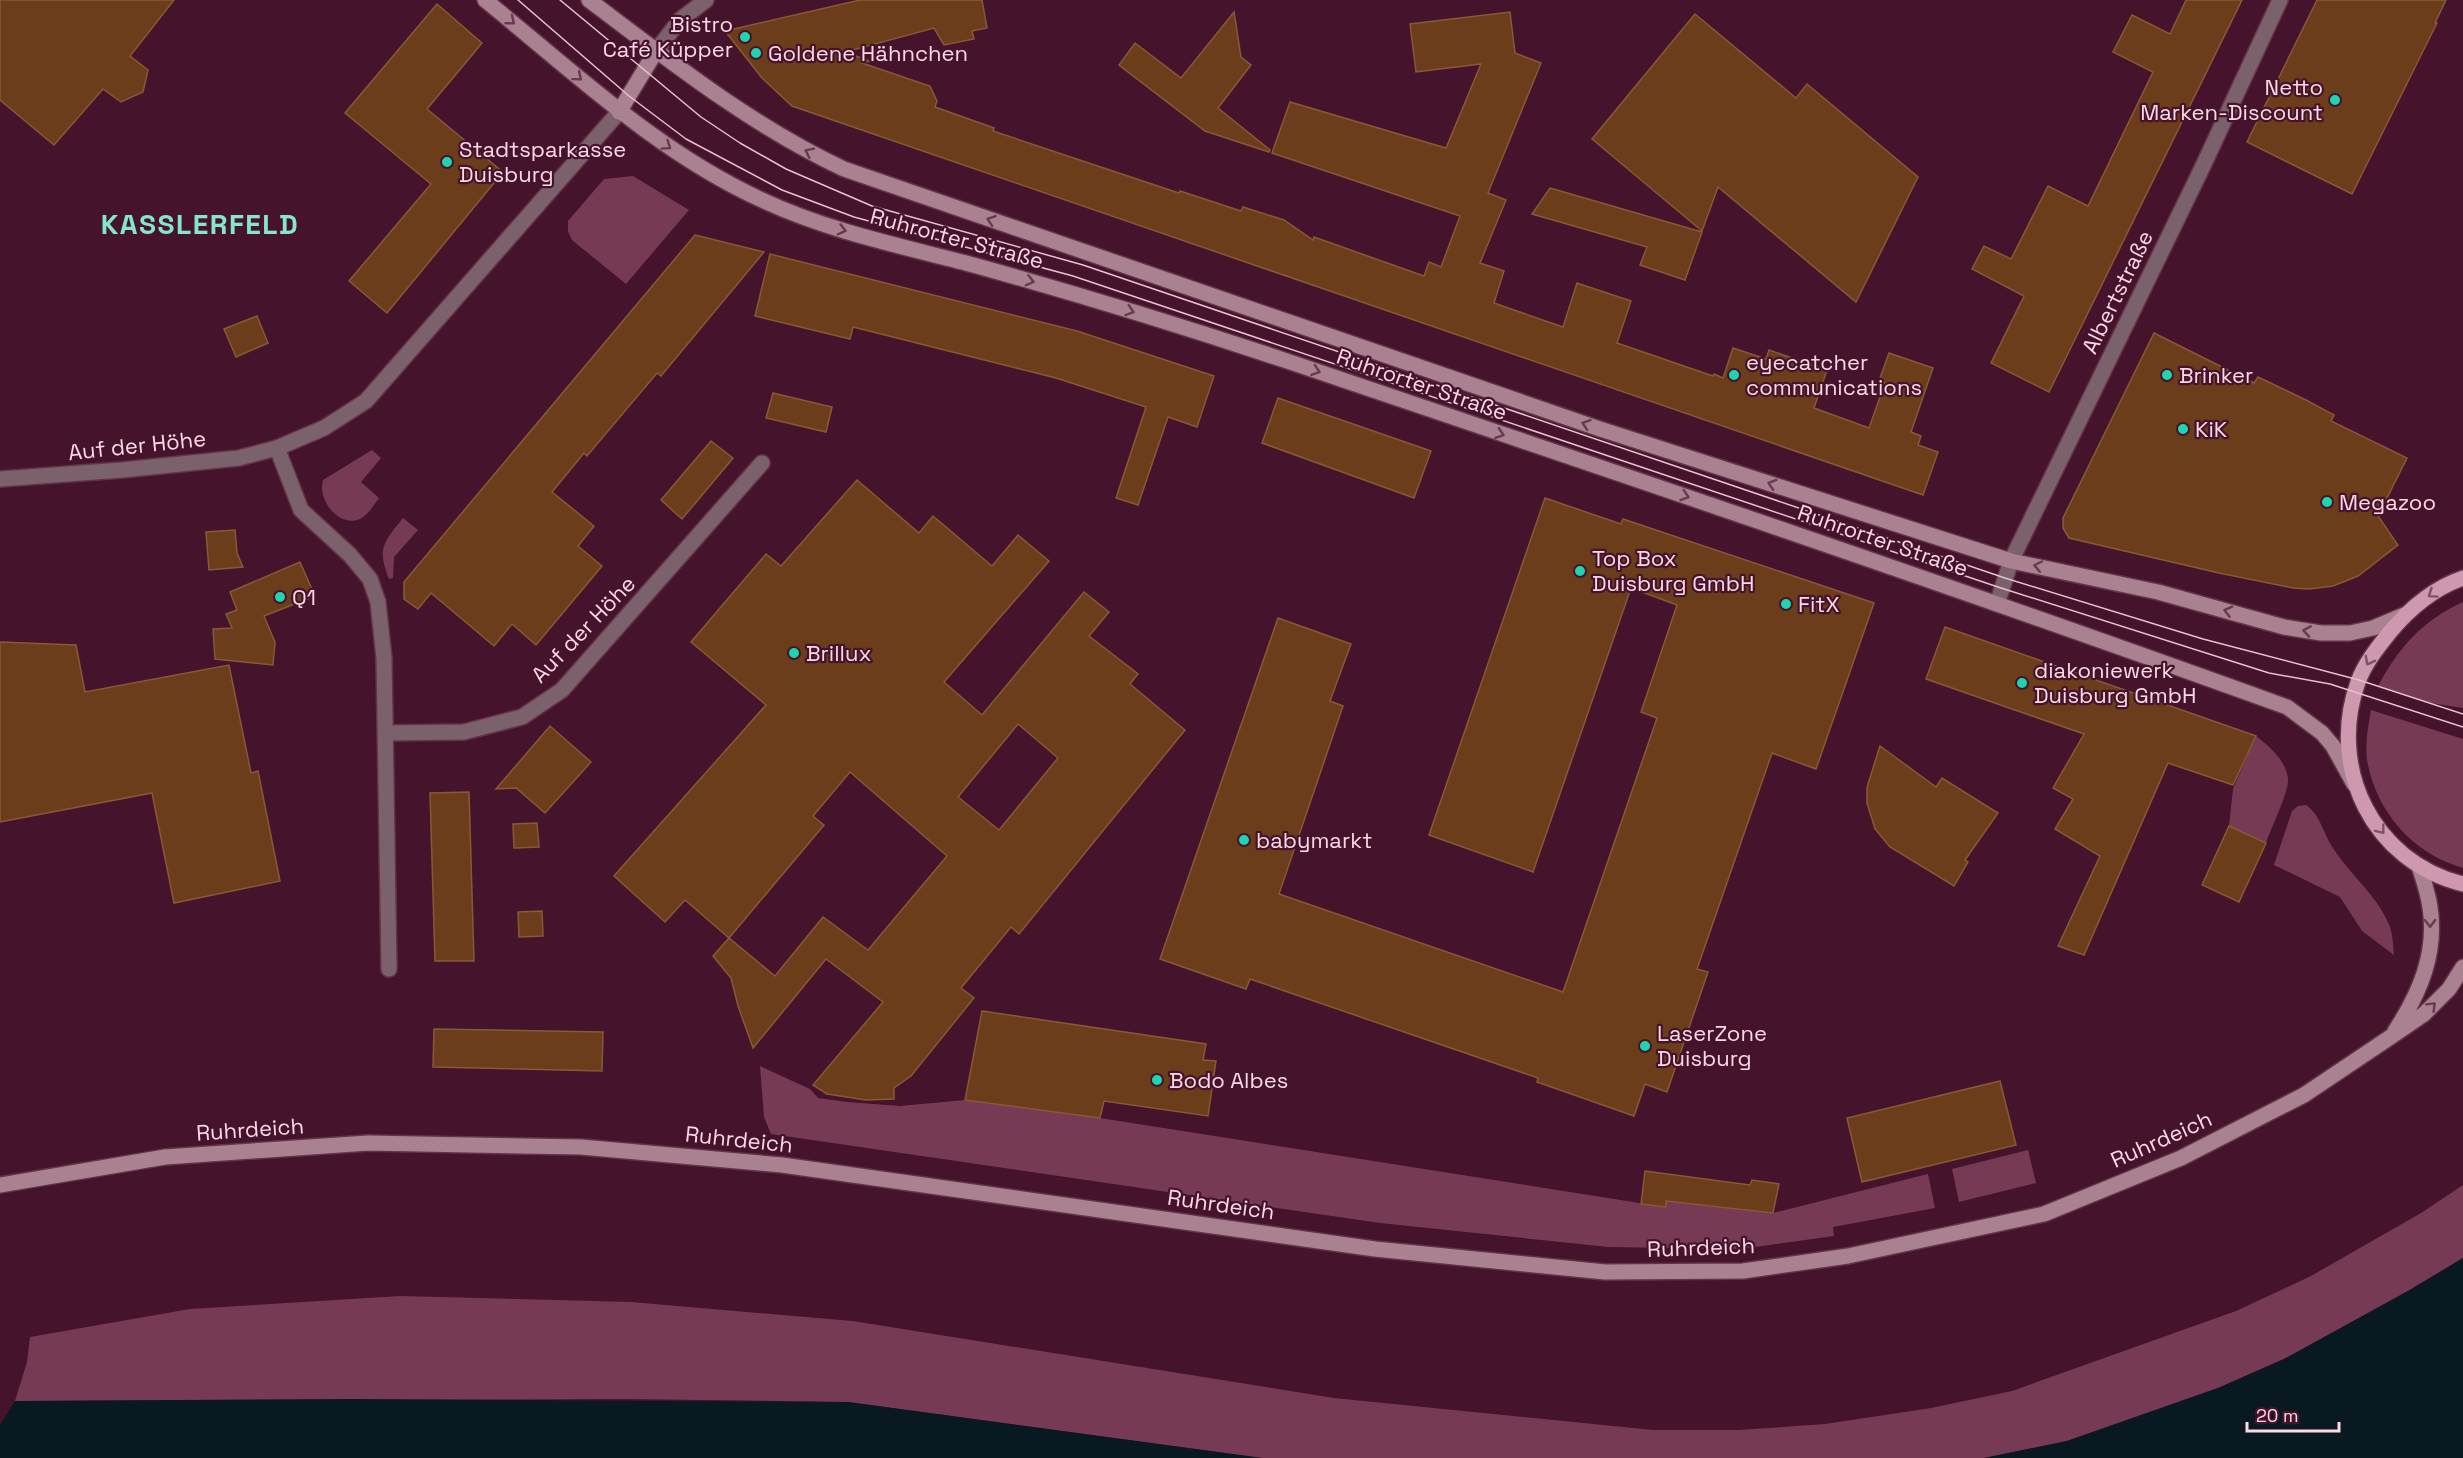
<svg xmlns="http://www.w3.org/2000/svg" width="2463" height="1458" font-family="'Space Grotesk',sans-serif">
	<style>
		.green { fill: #773a55 }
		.water { fill: #081922 }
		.building { fill: #6c3d1a; stroke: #8a5836; stroke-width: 1.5; fill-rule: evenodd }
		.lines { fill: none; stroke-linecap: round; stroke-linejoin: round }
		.street-casing { stroke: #623349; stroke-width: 18 }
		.secondary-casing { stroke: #623349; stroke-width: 18 }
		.primary-casing { stroke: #623349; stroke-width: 18 }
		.street { stroke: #7b616b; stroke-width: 15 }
		.secondary { stroke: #aa8191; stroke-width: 15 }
		.primary { stroke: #ce99ae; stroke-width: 15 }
		.tram { stroke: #e6c2cf; stroke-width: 1.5 }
		.oneway { stroke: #683a4f }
		.oneway2 { stroke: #834f66 }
		.poi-dot { fill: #1ed5b0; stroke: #45132b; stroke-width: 2 }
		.labels { text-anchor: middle; stroke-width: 4.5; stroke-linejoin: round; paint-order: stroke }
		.poi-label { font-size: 22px; fill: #fbd9e5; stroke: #45132b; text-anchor: start }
		.street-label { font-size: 22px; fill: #fbd9e5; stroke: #45132b }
		.district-label { font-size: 28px; font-weight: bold; letter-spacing: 1.5px; fill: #85e6cb; stroke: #45132b }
	</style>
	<rect width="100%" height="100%" fill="#45132b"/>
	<g class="green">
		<path d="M633 176 689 210 626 284 572 240 568 231V221L604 179Z"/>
		<path d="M372 450 381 458 361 482 379 498C374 505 368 515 360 519 339 528 317 500 323 480Z"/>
		<path d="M403 518 418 530 394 557 393 578 389 579C377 548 383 543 403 518Z"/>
		<path d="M2463 602V708L2431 703 2378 686C2398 648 2423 620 2463 602Z"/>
		<path d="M2371 710 2463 739V868C2413 854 2376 812 2367 760 2365 744 2368 726 2371 710Z"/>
		<path d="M2256 736C2269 746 2288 762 2288 781 2288 793 2271 829 2266 843L2229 826 2233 789Z"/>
		<path d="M2306 805C2320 814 2324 835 2333 848 2351 876 2379 897 2390 927 2393 936 2393 946 2394 955L2362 931 2340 897 2274 865 2292 811 2298 806Z"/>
		<path d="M760 1066 810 1089 818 1098 847 1102 900 1106 965 1100 1100 1118 1665 1207 1666 1201 1773 1213 1928 1174 1935 1208 1833 1227 1834 1236 1741 1249 1608 1247 1380 1223 771 1134 764 1117Z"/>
		<path d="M2028 1150 2036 1183 1959 1202 1952 1169Z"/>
		<path d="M2463 1185V1258L2408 1291 2284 1359 2218 1388 2067 1441 1984 1458H1262L848 1402 625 1399 15 1401 27 1362 30 1337 190 1309 400 1296 631 1302 853 1321 1334 1398 1653 1430H1739L1825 1424 1931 1408 2012 1391 2236 1311 2311 1276 2421 1213Z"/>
	</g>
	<g class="water">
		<path d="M2463 1258V1458H1984L2067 1441 2218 1388 2284 1359 2408 1291Z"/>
		<path d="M352 1399 848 1402 1262 1458H0V1425L15 1401Z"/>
	</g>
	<g class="building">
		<path d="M0 0H174L130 56 148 70 143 92 121 102 103 89 54 145 0 100Z"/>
		<path d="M860 0H982L987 28 972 31 974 39 944 45 934 28 845 52 870 61 862 63 930 86 937 101 935 107 994 128 993 131 1179 193 1180 191 1241 211 1243 207 1284 220 1313 240 1314 237 1424 276 1429 262 1441 267 1460 216 1272 153 1290 102 1446 148 1481 64 1416 72 1410 24 1510 12 1515 53 1541 63 1488 193 1506 200 1480 263 1504 271 1494 303 1563 327 1577 283 1631 301 1617 343 1713 376 1714 374 1723 378 1733 348 1766 359 1769 350 1827 370 1814 408 1869 428 1885 383 1879 381 1889 353 1933 368 1911 432 1921 436 1918 445 1938 452 1923 495 792 106 762 78 725 31Z"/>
		<path d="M2186 0H2242L2049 392 1991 363 2024 296 1972 269 1984 246 2011 259 2048 186 2088 206 2153 72 2113 52 2132 15 2170 34Z"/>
		<path d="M2317 0H2446L2435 23H2437L2352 194 2247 142Z"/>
		<path d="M437 4 482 43 427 109 503 172 387 313 349 281 431 184 345 113Z"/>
		<path d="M1234 12 1241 57 1251 65 1218 108 1270 150 1269 152 1205 131 1119 65 1135 43 1181 78Z"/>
		<path d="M1695 14 1796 98 1807 84 1918 177 1856 302 1718 187 1702 231 1592 139Z"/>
		<path d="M1550 188 1702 232 1685 280 1640 265 1647 247 1532 214Z"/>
		<path d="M695 235 764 252 661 376 657 373 587 456 584 453 552 492 594 526 578 546 602 566 536 645 512 624 494 646 431 593 418 609 404 599V582Z"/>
		<path d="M770 254 1077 331 1214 376 1197 427 1168 417 1138 505 1116 498 1146 407 1056 378 853 327 850 339 755 316Z"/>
		<path d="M257 316 268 343 236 357 224 329Z"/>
		<path d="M2154 333 2254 383 2258 377 2306 400 2334 415 2331 421 2407 458 2378 516 2398 545 2358 576 2333 586 2309 589 2293 588 2219 573 2069 538 2063 528V518Z"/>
		<path d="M773 393 832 407 826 432 766 418Z"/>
		<path d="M1278 398 1431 451 1414 498 1262 443Z"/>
		<path d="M711 441 733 458 682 519 661 500Z"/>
		<path d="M857 480 919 533 933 516 992 566 1018 535 1049 561 944 682 982 715 1084 592 1109 612 1089 636 1138 674 1130 684 1185 730 1019 934 1011 927 961 988 974 998 911 1076 894 1088V1099L866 1100 827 1094 813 1085 883 1002 826 959 753 1048 738 1006 731 978 713 956 729 938 685 900 665 922 614 876 766 705 691 642 766 554 781 566ZM1018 724 1058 758 999 830 958 797ZM850 772 947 856 868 950 823 917 775 976 729 938 824 825 813 816Z"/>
		<path d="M1545 498 1621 524 1623 519 1874 603 1816 769 1772 753 1697 969 1708 972 1667 1092 1645 1084 1634 1116 1537 1082 1538 1078 1250 979 1246 989 1160 959 1278 618 1351 644 1330 701 1343 706 1279 894 1563 992 1657 718 1641 712 1677 605 1631 588 1533 872 1429 835Z"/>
		<path d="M235 530 237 553 243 567 209 570 206 532Z"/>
		<path d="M300 562 315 596 264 616 275 642 273 665 215 659 213 629 232 628 226 614 237 610 230 592Z"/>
		<path d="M1945 627 2256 736 2233 785 2168 763 2084 955 2058 946 2100 856 2055 829 2073 799 2053 788 2084 734 1926 679Z"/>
		<path d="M0 642 76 645 85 692 229 665 251 773 258 771 280 881 174 903 152 793 0 822Z"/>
		<path d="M550 726 591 762 545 813 516 788 496 789Z"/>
		<path d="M1880 746 1936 787 1942 778 1998 813 1965 860 1968 862 1954 886 1890 847 1875 829 1867 803V787Z"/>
		<path d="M469 792 474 961H435L430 793Z"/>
		<path d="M537 823 539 847 514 848 513 824Z"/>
		<path d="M2229 826 2266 843 2239 902 2202 885Z"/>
		<path d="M542 911 543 936 519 937 518 912Z"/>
		<path d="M982 1011 1206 1044 1203 1060 1216 1061 1208 1116 1104 1101 1100 1118 965 1100Z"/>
		<path d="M434 1029 603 1032 602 1071 433 1067Z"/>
		<path d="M2000 1081 2016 1145 1862 1182 1847 1118Z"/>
		<path d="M1645 1171 1750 1185 1752 1180 1779 1184 1773 1213 1666 1201V1207L1641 1204Z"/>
	</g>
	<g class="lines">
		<defs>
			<g id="street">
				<path d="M656 51 680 20 706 0"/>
				<path d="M277 448 301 510 350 555 370 579 378 602 384 658 389 969"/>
				<path d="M0 479 122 470 239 458 277 448 324 428 366 401 619 112"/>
				<path d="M1997 604 2011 561 2203 166 2280 0"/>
				<path d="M386 733 464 732 522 717 562 690 762 463"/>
			</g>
			<g id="secondary">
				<path d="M485 0C574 72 657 152 762 200 830 232 906 247 977 266 1081 295 1185 327 1287 361 1621 474 1955 587 2287 707L2322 733 2333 746 2354 784"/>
				<path d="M589 0C670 61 752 126 844 169L1600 429 2011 561 2158 592 2284 627 2321 633H2350L2373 628 2404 615"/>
				<path d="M619 112 656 51"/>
				<path d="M2395 1031C2420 993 2437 953 2430 907 2428 893 2423 879 2419 866"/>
				<path d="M0 1185 165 1157 368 1143 581 1147 782 1165 1375 1249 1605 1272 1743 1271 1848 1256 2044 1214 2181 1158 2304 1095 2392 1036 2424 1014 2449 989 2463 967"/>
			</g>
			<path id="primary" d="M2463 578C2434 588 2410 608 2390 632 2378 647 2365 663 2358 682 2327 768 2373 862 2463 884"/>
		</defs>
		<use href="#street" class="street-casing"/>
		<use href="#secondary" class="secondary-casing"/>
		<use href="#primary" class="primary-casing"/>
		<use href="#street" class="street"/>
		<use href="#secondary" class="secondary"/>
		<use href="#primary" class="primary"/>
		<g class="tram">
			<path d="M518 0 629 96 686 139 782 190 854 217 1073 276 2001 588 2269 673 2330 684 2463 727"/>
			<path d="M560 0 701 117 740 143 786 169 872 206 1083 265 2005 578 2203 639 2359 680 2463 714"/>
		</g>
	</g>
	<defs><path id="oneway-chevron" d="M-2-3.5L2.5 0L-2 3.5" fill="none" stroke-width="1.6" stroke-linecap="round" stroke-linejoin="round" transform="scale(1.5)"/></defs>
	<g class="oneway">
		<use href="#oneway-chevron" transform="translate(511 21) rotate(39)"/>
		<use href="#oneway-chevron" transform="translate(578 77) rotate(40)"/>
		<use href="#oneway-chevron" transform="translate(667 146) rotate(35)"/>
		<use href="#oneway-chevron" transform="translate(809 152) rotate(-154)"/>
		<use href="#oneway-chevron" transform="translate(991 220) rotate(-161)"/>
		<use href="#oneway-chevron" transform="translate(842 230) rotate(15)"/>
		<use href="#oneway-chevron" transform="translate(1030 281) rotate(15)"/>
		<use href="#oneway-chevron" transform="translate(1130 311) rotate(18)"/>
		<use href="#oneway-chevron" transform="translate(1316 371) rotate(19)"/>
		<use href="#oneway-chevron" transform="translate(1586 424) rotate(-161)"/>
		<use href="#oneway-chevron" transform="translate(1500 434) rotate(19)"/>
		<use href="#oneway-chevron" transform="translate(1772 484) rotate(-162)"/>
		<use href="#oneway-chevron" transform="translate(1685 496) rotate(18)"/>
		<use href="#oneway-chevron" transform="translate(2038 566) rotate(-168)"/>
		<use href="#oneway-chevron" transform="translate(2228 611) rotate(-165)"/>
		<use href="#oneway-chevron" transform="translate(2307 631) rotate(-171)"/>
		<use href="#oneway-chevron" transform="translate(2430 923) rotate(89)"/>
		<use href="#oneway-chevron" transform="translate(2432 1006) rotate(-45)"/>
	</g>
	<g class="oneway2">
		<use href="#oneway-chevron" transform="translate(2432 594) rotate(146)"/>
		<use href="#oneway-chevron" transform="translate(2369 661) rotate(118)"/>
		<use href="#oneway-chevron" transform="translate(2381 830) rotate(52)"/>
	</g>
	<g class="poi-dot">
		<circle cx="745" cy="37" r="6"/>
		<circle cx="756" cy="53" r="6"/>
		<circle cx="2335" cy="100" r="6"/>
		<circle cx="447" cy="162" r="6"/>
		<circle cx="1734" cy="375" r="6"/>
		<circle cx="2167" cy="375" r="6"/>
		<circle cx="2183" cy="429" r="6"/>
		<circle cx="2327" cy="502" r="6"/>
		<circle cx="1580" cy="571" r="6"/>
		<circle cx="280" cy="597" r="6"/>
		<circle cx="1786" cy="604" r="6"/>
		<circle cx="794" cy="653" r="6"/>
		<circle cx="2022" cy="683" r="6"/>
		<circle cx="1244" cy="840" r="6"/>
		<circle cx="1645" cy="1046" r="6"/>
		<circle cx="1157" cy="1080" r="6"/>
	</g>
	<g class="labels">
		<g class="poi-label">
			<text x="733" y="32" text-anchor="end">Bistro<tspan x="733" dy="25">Café Küpper</tspan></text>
			<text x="768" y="61">Goldene Hähnchen</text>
			<text x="2323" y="95" text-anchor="end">Netto<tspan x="2323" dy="25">Marken-Discount</tspan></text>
			<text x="459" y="157">Stadtsparkasse<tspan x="459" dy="25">Duisburg</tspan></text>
			<text x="1746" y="370">eyecatcher<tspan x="1746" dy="25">communications</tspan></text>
			<text x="2179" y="383">Brinker</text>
			<text x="2195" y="437">KiK</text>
			<text x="2339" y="510">Megazoo</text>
			<text x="1592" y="566">Top Box<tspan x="1592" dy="25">Duisburg GmbH</tspan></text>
			<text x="292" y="605">Q1</text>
			<text x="1798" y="612">FitX</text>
			<text x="806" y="661">Brillux</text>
			<text x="2034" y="678">diakoniewerk<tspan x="2034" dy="25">Duisburg GmbH</tspan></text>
			<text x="1256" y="848">babymarkt</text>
			<text x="1657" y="1041">LaserZone<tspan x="1657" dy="25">Duisburg</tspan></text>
			<text x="1169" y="1088">Bodo Albes</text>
		</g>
		<g class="street-label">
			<text transform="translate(957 238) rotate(15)" y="8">Ruhrorter Straße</text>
			<text transform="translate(2117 292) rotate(-64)" y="8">Albertstraße</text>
			<text transform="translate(1422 384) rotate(19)" y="8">Ruhrorter Straße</text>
			<text transform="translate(137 445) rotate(-6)" y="8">Auf der Höhe</text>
			<text transform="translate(1883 540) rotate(19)" y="8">Ruhrorter Straße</text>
			<text transform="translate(583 629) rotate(-46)" y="8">Auf der Höhe</text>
			<text transform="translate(250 1129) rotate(-4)" y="8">Ruhrdeich</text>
			<text transform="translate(739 1139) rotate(6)" y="8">Ruhrdeich</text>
			<text transform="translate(2161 1139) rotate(-24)" y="8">Ruhrdeich</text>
			<text transform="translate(1221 1204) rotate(8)" y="8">Ruhrdeich</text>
			<text transform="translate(1701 1247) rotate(-2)" y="8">Ruhrdeich</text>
		</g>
		<g class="district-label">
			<text x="200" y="234">KASSLERFELD</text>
		</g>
	</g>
	<path d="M2247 1422v9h92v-9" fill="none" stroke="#fbd9e5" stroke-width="3"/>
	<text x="2256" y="1422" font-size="18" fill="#fbd9e5" stroke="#45132b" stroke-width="4.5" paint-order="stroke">20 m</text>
</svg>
